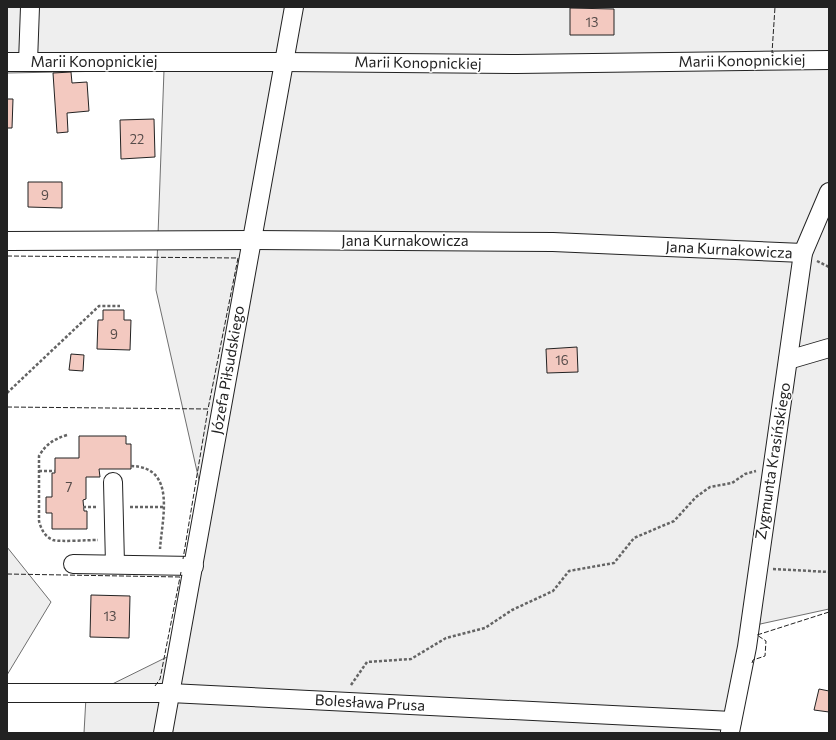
<svg xmlns="http://www.w3.org/2000/svg" width="836" height="740" font-family="Commissioner,sans-serif">
	<style>
		.green { fill: #eee; stroke: #6f6f6f }
		.building { fill: #f3c9c0; stroke: #222 }
		.lines { fill: none; stroke-linecap: round; stroke-linejoin: round }
		.minor-casing { stroke: #222; stroke-width: 20 }
		.path { stroke: #646464; stroke-width: 2.5; stroke-dasharray: 3 2; stroke-linecap: butt }
		.minor { stroke: #fff; stroke-width: 18 }
		.fence { stroke: #222; stroke-width: 1; stroke-dasharray: 5 2; stroke-linecap: butt }
		.labels { text-anchor: middle; stroke-width: 3; stroke-linejoin: round; paint-order: stroke }
		.number-label { font-size: 13px; fill: #564c4a }
		.street-label { font-size: 15px; fill: #222; stroke: #fff }
	</style>
	<rect width="100%" height="100%" fill="#fff"/>
	<g class="green">
		<path d="M7 7H829V609L742 628 724 733H84L86 697 171 655 201 489 156 290 164 70 7 73Z"/>
		<path d="M7 547 51 602 7 675Z"/>
	</g>
	<g class="building">
		<path d="M570 8 614 9V35H570Z"/>
		<path d="M71 72 72 83 87 82 89 111 67 113 68 132 57 133 53 73Z"/>
		<path d="M7 99H13L12 128H7Z"/>
		<path d="M154 119 155 157 121 159 120 120Z"/>
		<path d="M28 182H62V208L28 207Z"/>
		<path d="M103 310H124V320H131L130 350 97 349 98 320H103Z"/>
		<path d="M577 347 578 372 547 373 546 349Z"/>
		<path d="M71 354 84 355 83 371 69 370Z"/>
		<path d="M79 436H126V444H131V469H99L100 477H86V499L83 500 84 511H87V529H52V513H46V497H52V473H55V458H79Z"/>
		<path d="M91 595 130 596 129 638 90 637Z"/>
		<path d="M819 689 829 691V712L814 710Z"/>
	</g>
	<g class="lines">
		<defs>
			<g id="minor">
				<path d="M7 62H283L517 64 829 60"/>
				<path d="M28 62 30 7"/>
				<path d="M7 241 251 240 553 242 803 253"/>
				<path d="M788 360 829 348"/>
				<path d="M113 482 115 564"/>
				<path d="M73 564 194 566"/>
				<path d="M7 693H170L732 721"/>
				<path d="M730 732 747 647 803 253 829 192"/>
				<path d="M163 733 294 7"/>
			</g>
		</defs>
		<use href="#minor" class="minor-casing"/>
		<g class="path">
			<path d="M817 261 829 267"/>
			<path d="M7 393 99 306H120"/>
			<path d="M67 435C54 439 46 444 39 456V521C41 529 45 537 53 540 60 542 88 540 98 540"/>
			<path d="M131 466C177 467 162 518 160 549"/>
			<path d="M39 471H55"/>
			<path d="M83 507H97"/>
			<path d="M130 507H163"/>
			<path d="M773 569 829 572"/>
			<path d="M351 685 367 662 411 659 446 638 485 628 512 610 553 591 569 571 614 563 634 538 674 521 696 497 710 487 732 483 745 474 756 471"/>
		</g>
		<use href="#minor" class="minor"/>
		<g class="fence">
			<path d="M774 53H772L775 7"/>
			<path d="M7 256 238 258 208 409"/>
			<path d="M7 407 208 409 183 559"/>
			<path d="M7 574 180 577 181 572"/>
			<path d="M752 663 753 660 765 656 766 641 757 635 829 612"/>
			<path d="M155 686 160 679 180 577"/>
		</g>
	</g>
	<g class="labels">
		<g class="number-label">
			<text x="592" y="27">13</text>
			<text x="137" y="144">22</text>
			<text x="45" y="200">9</text>
			<text x="114" y="339">9</text>
			<text x="562" y="365">16</text>
			<text x="69" y="492">7</text>
			<text x="110" y="621">13</text>
		</g>
		<g class="street-label">
			<text transform="translate(742 61) rotate(-1)" y="5">Marii Konopnickiej</text>
			<text x="94" y="67">Marii Konopnickiej</text>
			<text transform="translate(418 63) rotate(1)" y="5">Marii Konopnickiej</text>
			<text x="405" y="246">Jana Kurnakowicza</text>
			<text transform="translate(729 250) rotate(3)" y="5">Jana Kurnakowicza</text>
			<text transform="translate(228 370) rotate(-80)" y="5">Józefa Piłsudskiego</text>
			<text transform="translate(773 461) rotate(-81)" y="5">Zygmunta Krasińskiego</text>
			<text transform="translate(370 703) rotate(3)" y="5">Bolesława Prusa</text>
		</g>
	</g>
	<rect width="836" height="740" fill="none" stroke="#222222" stroke-width="16"/>
</svg>
